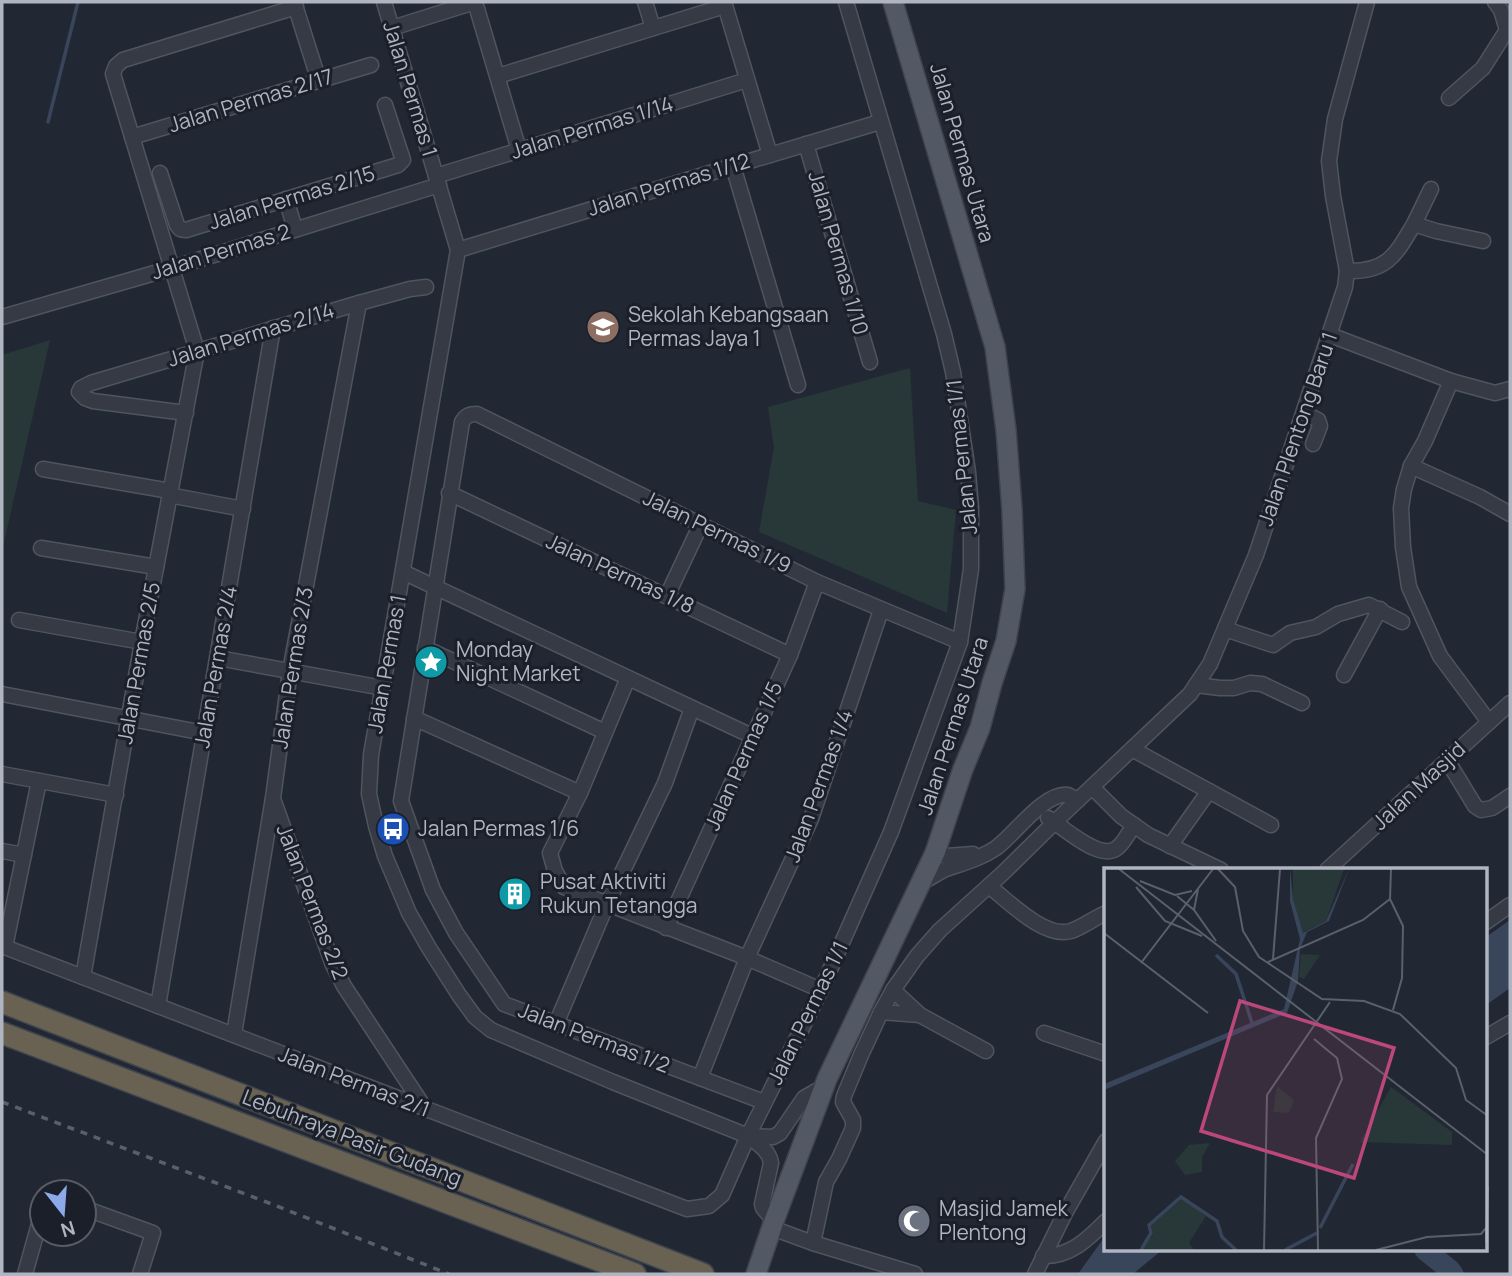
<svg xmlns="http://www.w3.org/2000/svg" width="1512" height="1276" font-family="Manrope,sans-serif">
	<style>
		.green { fill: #283738 }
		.water { fill: #39455b }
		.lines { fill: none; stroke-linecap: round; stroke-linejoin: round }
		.stream { stroke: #39455b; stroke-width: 3.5 }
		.river { stroke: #39455b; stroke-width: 21 }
		.minor-casing { stroke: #4f555f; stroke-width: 17 }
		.major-casing { stroke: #3e434e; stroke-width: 22 }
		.highway-casing { stroke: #3f454f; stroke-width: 24 }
		.minor { stroke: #353a44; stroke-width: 14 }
		.major { stroke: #535964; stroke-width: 19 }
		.highway { stroke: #696253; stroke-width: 21 }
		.rail { stroke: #59606d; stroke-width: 3.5; stroke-dasharray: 7 7; stroke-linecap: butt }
		.labels { text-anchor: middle; stroke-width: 6; stroke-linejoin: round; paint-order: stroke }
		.street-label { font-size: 21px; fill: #afb5c1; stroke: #1a1f29 }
		.poi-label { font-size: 21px; fill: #afb5c1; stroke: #1a1f29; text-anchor: start }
		.inset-river { fill: none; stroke: #39455b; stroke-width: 3.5 }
		.inset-road { fill: none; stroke: #5a606c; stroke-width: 2 }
		.view { fill: #bc477a; fill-opacity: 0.15; stroke: #bc477a; stroke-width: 3.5 }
		.inset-edge { fill: none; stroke: #afb5c1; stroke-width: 3.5 }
	</style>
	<rect width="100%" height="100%" fill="#222833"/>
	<g class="green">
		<path d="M50 340 2 551V355Z"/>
		<path d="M910 368 918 501 956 510 947 613 759 532 774 447 768 407Z"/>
	</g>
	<g class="water">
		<path d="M1510 920V988L1486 1005V937Z"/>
		<path d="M1106 1235V1250H1162L1133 1274H1078Z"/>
	</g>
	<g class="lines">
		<path class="stream" d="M48 122 78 2"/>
		<path class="river" d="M1425 1250 1450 1270 1453 1274"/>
		<defs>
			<g id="minor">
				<path d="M294 2 319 81"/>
				<path d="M384 2 458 250 371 755 369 794 376 826 385 856 409 913 429 948 459 995 475 1017 491 1030 613 1082 748 1136 773 1137 780 1133 804 1098 825 1086"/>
				<path d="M475 2 519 150"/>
				<path d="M645 2 653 28"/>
				<path d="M724 2 770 155"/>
				<path d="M1495 2 1501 10 1507 30"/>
				<path d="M392 28 475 2"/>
				<path d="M498 76 725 6"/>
				<path d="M1449 98 1483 68 1507 30"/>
				<path d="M132 137 371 65"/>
				<path d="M806 144 870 362"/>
				<path d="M733 166 798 385"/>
				<path d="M160 173 177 225 180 229 186 230 398 165 403 160 385 105"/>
				<path d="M436 176 747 80"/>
				<path d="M286 199 295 229"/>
				<path d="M1414 224 1431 189"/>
				<path d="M458 250 733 166 880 122"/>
				<path d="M1347 271C1387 272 1395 256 1414 224L1436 231 1483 241"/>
				<path d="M2 317 172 268 439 185"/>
				<path d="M1330 335 1451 381 1495 393 1510 389"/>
				<path d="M1451 381 1425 441 1411 466 1480 497 1510 514"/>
				<path d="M186 413 93 401 85 398 79 392 81 388 91 383 359 303 410 289 426 287"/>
				<path d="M1304 413 1318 420 1320 426 1313 444"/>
				<path d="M1411 466 1404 489 1401 508 1403 547 1409 587 1440 656 1489 722"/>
				<path d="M43 469 170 491"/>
				<path d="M449 493 790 655"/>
				<path d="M169 495 243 509"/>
				<path d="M41 548 156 567"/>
				<path d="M403 572 754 737"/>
				<path d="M667 596 701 524"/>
				<path d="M19 620 142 642"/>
				<path d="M1225 629 1273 645 1290 633 1316 627 1338 614 1369 605 1402 622"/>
				<path d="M425 648 605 732"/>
				<path d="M218 658 383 688"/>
				<path d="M1344 675 1380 609"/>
				<path d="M628 678 580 793 550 853 555 871 564 887 747 958 821 990"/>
				<path d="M1196 685 1220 688H1234L1250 683 1262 684 1302 703"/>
				<path d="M2 694 204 733"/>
				<path d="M414 718 580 793"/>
				<path d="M1132 749 1271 825"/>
				<path d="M1447 760 1475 806 1481 810 1492 808 1510 796"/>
				<path d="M2 774 116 795"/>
				<path d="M1092 787 1121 816 1148 835 1221 870"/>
				<path d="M273 799 333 965 344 986 426 1110"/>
				<path d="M1048 818C1062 826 1100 862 1117 848 1124 843 1129 832 1134 825"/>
				<path d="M1170 846 1209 791"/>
				<path d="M2 851 24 855"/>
				<path d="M935 853 947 856 973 854"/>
				<path d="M1327 870 1510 703"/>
				<path d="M922 882C930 878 938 873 946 869 963 863 980 859 996 848 1014 835 1044 792 1068 795 1069 796 1077 799 1078 800"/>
				<path d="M989 886C1008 901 1045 939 1071 931 1083 927 1094 918 1106 913"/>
				<path d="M1486 922 1510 905"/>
				<path d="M666 928 790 655 817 582"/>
				<path d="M2 946 687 1209 709 1206 722 1195 748 1136 821 990 891 832 960 642 971 569V507L968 472 953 372 944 334 846 2"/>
				<path d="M5 947 39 781"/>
				<path d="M83 977 142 642 197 351 113 74 116 66 123 60 296 7"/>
				<path d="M893 990 920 1015 986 1051"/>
				<path d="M158 1006 273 328"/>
				<path d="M881 1012 920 1015"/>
				<path d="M556 1024 607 904 665 783 692 708"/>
				<path d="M1044 1033 1106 1054"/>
				<path d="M234 1034 273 798 290 671 359 303"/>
				<path d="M1486 1037 1510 1023"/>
				<path d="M700 1078 747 958 811 819 881 610"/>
				<path d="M764 1102 504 1004 456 933 433 890 401 801 462 422C466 415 470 414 477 414L817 582 960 642"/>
				<path d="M749 1137C758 1144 769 1150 771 1163L762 1204 763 1208 774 1221"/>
				<path d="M84 1208 153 1233 140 1274"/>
				<path d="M772 1228 813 1243 915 1274"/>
				<path d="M813 1243 826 1182 839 1159 853 1128V1120L843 1102 844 1096 861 1055 881 1012 893 990 917 956 940 930 1003 873 1060 817 1190 694 1210 664 1256 555 1345 287 1347 271 1333 196 1329 161 1335 119 1367 2"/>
				<path d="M1043 1256C1070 1257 1088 1239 1106 1221"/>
				<path d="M25 1274 42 1213"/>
				<path d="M1035 1274 1065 1213 1106 1141"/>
			</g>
			<path id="major" d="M756 1274 774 1221 827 1079 935 853 963 769 980 728 992 683 1006 641 1015 589 1012 510 1006 430 995 347 893 2"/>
			<g id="highway">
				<path d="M2 1002 703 1274"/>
				<path d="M2 1033 635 1274"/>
			</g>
		</defs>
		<use href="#minor" class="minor-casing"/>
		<use href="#major" class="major-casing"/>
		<use href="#highway" class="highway-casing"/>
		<use href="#minor" class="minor"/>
		<use href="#major" class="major"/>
		<use href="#highway" class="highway"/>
		<path class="rail" d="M2 1102 269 1203 449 1274"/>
	</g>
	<defs>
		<symbol id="school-disc" viewBox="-11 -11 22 22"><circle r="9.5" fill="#8d6e63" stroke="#1a1f29"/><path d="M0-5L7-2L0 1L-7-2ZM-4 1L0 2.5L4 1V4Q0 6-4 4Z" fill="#fff"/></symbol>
		<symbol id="sight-disc" viewBox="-11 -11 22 22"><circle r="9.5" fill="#0f9aa8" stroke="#1a1f29"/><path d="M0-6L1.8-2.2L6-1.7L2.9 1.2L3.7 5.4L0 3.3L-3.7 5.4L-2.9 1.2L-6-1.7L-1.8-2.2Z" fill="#fff"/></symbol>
		<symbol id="bus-disc" viewBox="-11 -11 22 22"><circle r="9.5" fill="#1a4fb4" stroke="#1a1f29"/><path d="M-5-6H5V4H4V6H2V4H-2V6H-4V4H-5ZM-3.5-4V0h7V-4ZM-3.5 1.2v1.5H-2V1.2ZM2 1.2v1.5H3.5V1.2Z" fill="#fff"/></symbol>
		<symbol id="building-disc" viewBox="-11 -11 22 22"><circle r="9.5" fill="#0f9aa8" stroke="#1a1f29"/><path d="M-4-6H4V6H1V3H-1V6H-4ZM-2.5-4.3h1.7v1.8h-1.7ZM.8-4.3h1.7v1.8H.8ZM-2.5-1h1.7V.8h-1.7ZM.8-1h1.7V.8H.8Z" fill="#fff"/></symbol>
		<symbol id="mosque-disc" viewBox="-11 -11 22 22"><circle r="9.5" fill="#6b7280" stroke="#1a1f29"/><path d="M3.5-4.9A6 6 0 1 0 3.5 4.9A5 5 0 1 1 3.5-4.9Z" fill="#fff"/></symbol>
	</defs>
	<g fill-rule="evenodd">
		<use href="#school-disc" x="584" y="308" width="38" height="38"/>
		<use href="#sight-disc" x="412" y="643" width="38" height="38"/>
		<use href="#bus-disc" x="374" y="810" width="38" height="38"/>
		<use href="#building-disc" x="496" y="875" width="38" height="38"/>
		<use href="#mosque-disc" x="895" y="1202" width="38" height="38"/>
	</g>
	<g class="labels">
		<g class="street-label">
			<text transform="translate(410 89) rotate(73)" y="7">Jalan Permas 1</text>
			<text transform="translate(251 101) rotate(-17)" y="7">Jalan Permas 2/17</text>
			<text transform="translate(592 128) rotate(-17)" y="7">Jalan Permas 1/14</text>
			<text transform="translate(962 153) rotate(74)" y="7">Jalan Permas Utara</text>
			<text transform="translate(669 185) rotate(-17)" y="7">Jalan Permas 1/12</text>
			<text transform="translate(292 198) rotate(-17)" y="7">Jalan Permas 2/15</text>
			<text transform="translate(221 252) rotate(-17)" y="7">Jalan Permas 2</text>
			<text transform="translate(838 253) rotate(74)" y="7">Jalan Permas 1/10</text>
			<text transform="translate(251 335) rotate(-17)" y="7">Jalan Permas 2/14</text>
			<text transform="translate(1298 429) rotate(-71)" y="7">Jalan Plentong Baru 1</text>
			<text transform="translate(962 457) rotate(-96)" y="7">Jalan Permas 1/1</text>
			<text transform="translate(717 532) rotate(26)" y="7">Jalan Permas 1/9</text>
			<text transform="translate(620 574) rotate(25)" y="7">Jalan Permas 1/8</text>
			<text transform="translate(139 663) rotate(-80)" y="7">Jalan Permas 2/5</text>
			<text transform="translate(387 664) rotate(-80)" y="7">Jalan Permas 1</text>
			<text transform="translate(216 667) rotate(-80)" y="7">Jalan Permas 2/4</text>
			<text transform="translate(293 668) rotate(-81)" y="7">Jalan Permas 2/3</text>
			<text transform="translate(953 726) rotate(-72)" y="7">Jalan Permas Utara</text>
			<text transform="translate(744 756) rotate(-66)" y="7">Jalan Permas 1/5</text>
			<text transform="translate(819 786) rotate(-70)" y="7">Jalan Permas 1/4</text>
			<text transform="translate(1419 786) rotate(-43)" y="7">Jalan Masjid</text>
			<text transform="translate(312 902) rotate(69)" y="7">Jalan Permas 2/2</text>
			<text transform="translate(808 1013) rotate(-64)" y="7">Jalan Permas 1/1</text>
			<text transform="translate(594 1038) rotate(21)" y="7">Jalan Permas 1/2</text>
			<text transform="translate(354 1082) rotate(21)" y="7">Jalan Permas 2/1</text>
			<text transform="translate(352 1138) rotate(21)" y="7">Lebuhraya Pasir Gudang</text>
		</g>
		<g class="poi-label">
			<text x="628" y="322">Sekolah Kebangsaan<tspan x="628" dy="24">Permas Jaya 1</tspan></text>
			<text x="456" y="657">Monday<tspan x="456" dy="24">Night Market</tspan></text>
			<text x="418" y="836">Jalan Permas 1/6</text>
			<text x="540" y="889">Pusat Aktiviti<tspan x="540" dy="24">Rukun Tetangga</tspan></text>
			<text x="939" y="1216">Masjid Jamek<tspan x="939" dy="24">Plentong</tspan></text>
		</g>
	</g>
	<g transform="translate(1104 868)">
		<rect width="383" height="383" fill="#222833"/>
		<path d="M189 1H240L222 53 198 65 189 31ZM197 86 216 87 200 111 195 109ZM173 218 190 232 185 245 169 244ZM287 219 348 264V277L256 274ZM106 275 98 289V304L81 307 71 293 85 277ZM78 331 102 348 85 375 90 382H38L49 366 47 357Z" fill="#283738"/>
		<path d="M186 1 189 31 199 65 222 53 245 1 225 53 203 64 196 81 194 113 183 145 0 222V216L180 141 196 71 186 33Z" fill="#39455b"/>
		<path class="inset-river" d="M112 87 132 106 149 158M216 360 249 296M37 382 47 365 45 357 77 329 113 353 118 369 132 382M181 382 213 365"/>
		<path class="inset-road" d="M15 1 384 287M114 1 131 19 139 63 155 89 218 131 260 133 296 146 352 200 362 232 384 248M287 1 286 31 299 58 298 110 289 142M36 13 71 27 88 23M32 19 61 53 98 68M73 28 90 42 112 73M90 42 94 21M0 65 104 145M169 91 176 1M164 94 259 52 286 31M37 95 109 1M210 171 233 190 238 211 212 270 214 382M382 374 384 318M160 382 163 227 226 134M272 382 323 369 377 366 382 360"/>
		<path class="view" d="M136 133 290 180 250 310 97 263Z"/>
		<rect width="383" height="383" class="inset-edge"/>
	</g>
	<rect width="1512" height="1276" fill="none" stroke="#afb5c1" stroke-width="7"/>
	<g transform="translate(63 1213) rotate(163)"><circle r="33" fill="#1a1f29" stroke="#565b66" stroke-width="2"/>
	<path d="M0-5L12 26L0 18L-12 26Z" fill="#8caae9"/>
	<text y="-10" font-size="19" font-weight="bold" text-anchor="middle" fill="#afb5c1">N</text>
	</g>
</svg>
